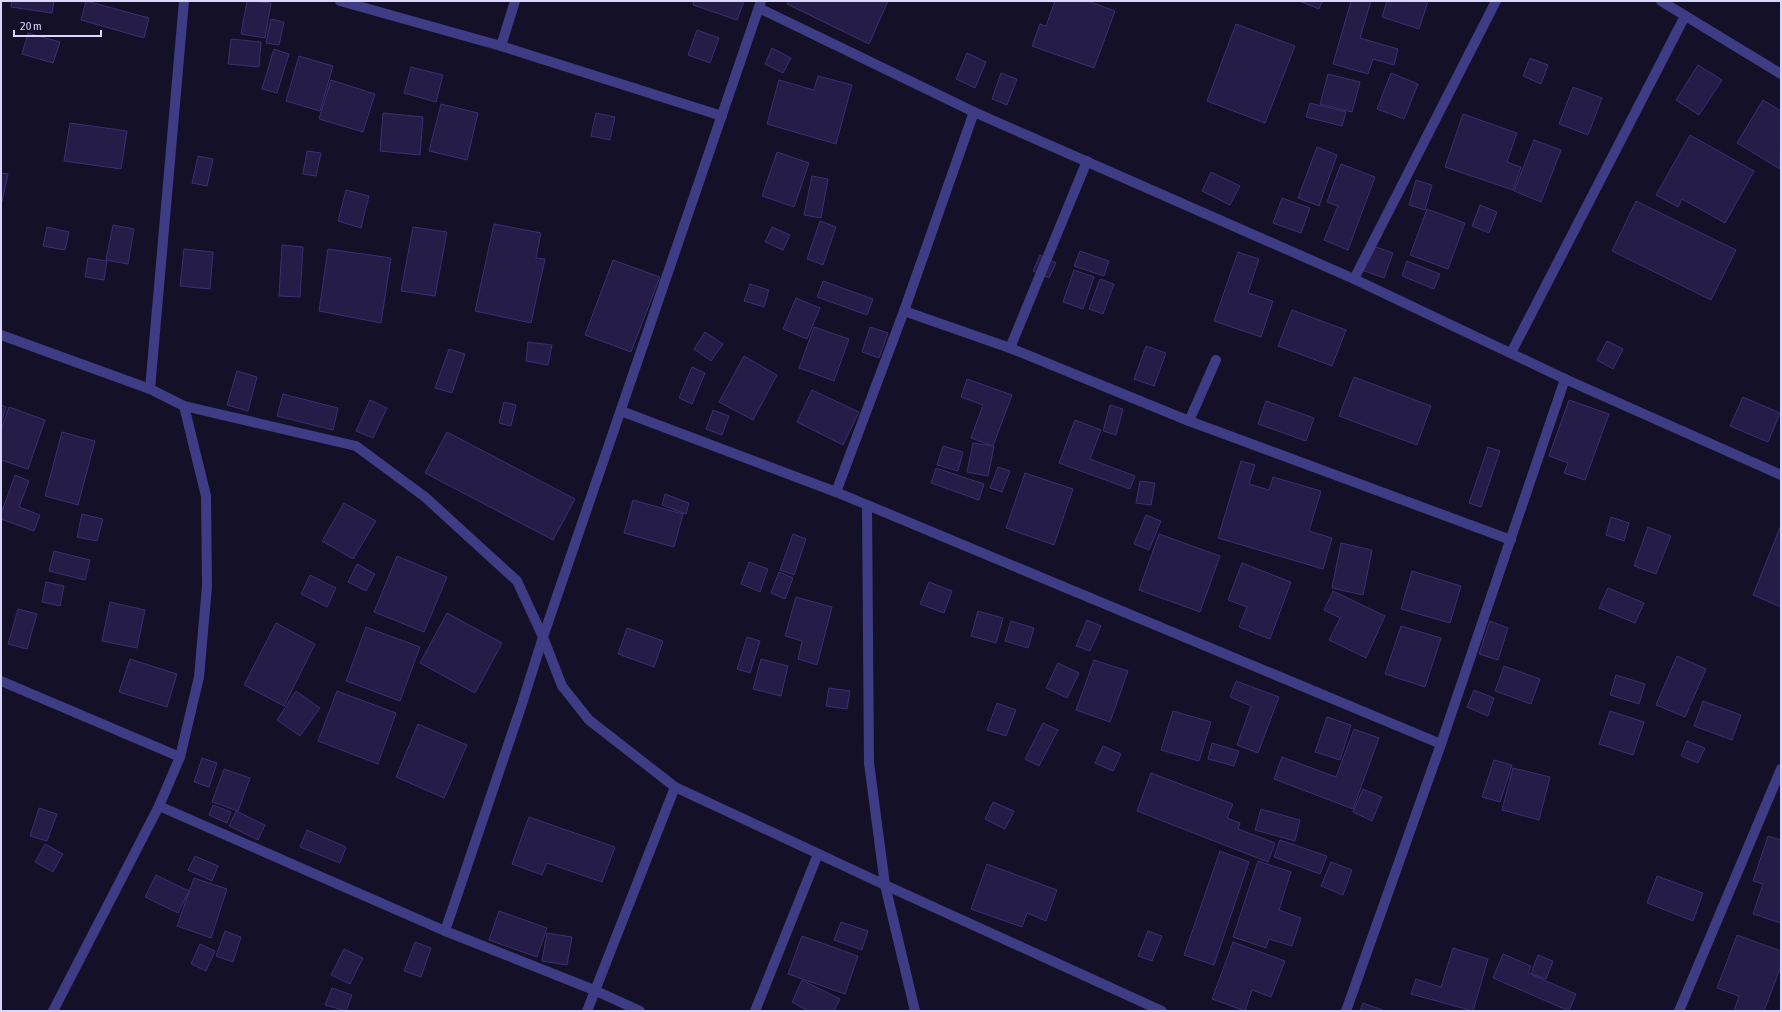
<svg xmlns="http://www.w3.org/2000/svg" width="1782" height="1012" font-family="'Asap Condensed',sans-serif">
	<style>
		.building { fill: #251c48; stroke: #3c2f73 }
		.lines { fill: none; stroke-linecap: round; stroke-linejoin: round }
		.street { stroke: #3e3c85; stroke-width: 10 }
	</style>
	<rect width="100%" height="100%" fill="#141027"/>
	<g class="building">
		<path d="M12 1H54L52 13 11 7Z"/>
		<path d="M86 1 149 18 144 38 81 20Z"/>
		<path d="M247 1 271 3 265 38 241 34Z"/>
		<path d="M694 1H744L737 20 693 5Z"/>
		<path d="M789 1H888L869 44 787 4Z"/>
		<path d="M1055 1H1088L1115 11 1094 68 1032 46 1040 24 1046 26Z"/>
		<path d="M1299 1H1322L1319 9Z"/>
		<path d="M1351 1H1371L1360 38 1398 49 1394 65 1373 59 1368 74 1333 64Z"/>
		<path d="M1387 1H1428L1419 29 1382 17Z"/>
		<path d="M271 19 284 22 279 45 266 43Z"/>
		<path d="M1236 24 1295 46 1265 123 1207 101Z"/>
		<path d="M697 30 719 38 710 63 688 55Z"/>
		<path d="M28 33 60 42 53 63 22 54Z"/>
		<path d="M231 39 261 42 259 67 228 64Z"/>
		<path d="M772 48 791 58 783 73 765 64Z"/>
		<path d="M274 49 289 54 277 93 262 89Z"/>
		<path d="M967 53 986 62 975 88 956 79Z"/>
		<path d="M299 56 333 66 320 111 286 101Z"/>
		<path d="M1530 58 1548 65 1541 84 1523 76Z"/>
		<path d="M1698 65 1722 80 1699 115 1676 100Z"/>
		<path d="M411 67 443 75 436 102 404 93Z"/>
		<path d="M1001 73 1017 79 1007 105 992 99Z"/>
		<path d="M1391 73 1418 84 1404 119 1377 109Z"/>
		<path d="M1328 74 1360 82 1352 112 1320 104Z"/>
		<path d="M818 76 852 85 836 144 767 124 779 80 814 90Z"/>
		<path d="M331 80 375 94 363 132 319 119Z"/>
		<path d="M1573 87 1602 98 1588 135 1559 124Z"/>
		<path d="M1763 100 1781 111 1780 169 1737 143Z"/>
		<path d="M1310 103 1346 112 1342 126 1306 117Z"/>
		<path d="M441 104 478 113 467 160 429 151Z"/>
		<path d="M383 113 423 117 420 155 380 151Z"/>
		<path d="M596 113 615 117 610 140 591 136Z"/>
		<path d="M1463 114 1517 133 1507 162 1521 167 1513 190 1445 167Z"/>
		<path d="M70 123 127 131 121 169 64 161Z"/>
		<path d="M1690 135 1754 171 1725 223 1682 199 1678 207 1656 195Z"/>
		<path d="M1534 140 1561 150 1541 202 1514 191Z"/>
		<path d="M1317 147 1337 155 1319 206 1298 198Z"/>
		<path d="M307 151 321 153 316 176 303 174Z"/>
		<path d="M777 152 809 163 794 207 762 196Z"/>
		<path d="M198 156 213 159 207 186 192 183Z"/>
		<path d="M1341 164 1375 177 1348 250 1324 240 1338 206 1327 202Z"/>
		<path d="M1211 172 1240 186 1230 205 1202 191Z"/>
		<path d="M1 173 8 174 2 202H1Z"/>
		<path d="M812 176 828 179 821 218 804 215Z"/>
		<path d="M1416 180 1432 185 1425 210 1409 205Z"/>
		<path d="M346 190 369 196 361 228 338 221Z"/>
		<path d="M1282 198 1310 208 1301 233 1273 223Z"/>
		<path d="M1636 201 1736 250 1711 300 1612 251Z"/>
		<path d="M1480 205 1497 212 1489 233 1472 226Z"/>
		<path d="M1427 209 1465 223 1448 269 1410 255Z"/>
		<path d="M820 221 836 227 823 265 807 259Z"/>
		<path d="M494 224 541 233 536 258 545 259 531 323 475 311Z"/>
		<path d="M113 225 134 229 128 264 106 260Z"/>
		<path d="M47 227 69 232 65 250 43 246Z"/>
		<path d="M413 227 447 232 435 296 401 291Z"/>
		<path d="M772 227 790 235 783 250 765 242Z"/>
		<path d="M1368 244 1393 253 1384 278 1359 269Z"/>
		<path d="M282 245 303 247 300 297 279 296Z"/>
		<path d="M184 249 213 252 210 289 180 286Z"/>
		<path d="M328 249 391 258 381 323 319 311Z"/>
		<path d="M1080 251 1109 261 1104 276 1074 266Z"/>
		<path d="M1238 252 1259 259 1248 293 1273 301 1261 337 1214 321Z"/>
		<path d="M1040 255 1056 263 1049 278 1033 271Z"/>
		<path d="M88 258 107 261 104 280 85 277Z"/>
		<path d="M613 260 660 277 631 352 585 335Z"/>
		<path d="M1407 261 1440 274 1434 289 1402 276Z"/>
		<path d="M1074 270 1094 277 1083 309 1063 302Z"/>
		<path d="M1100 279 1114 284 1103 314 1089 309Z"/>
		<path d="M823 281 873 299 867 315 817 297Z"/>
		<path d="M750 284 769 290 764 307 744 301Z"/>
		<path d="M796 298 820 308 807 339 783 329Z"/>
		<path d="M1292 310 1346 330 1332 366 1278 346Z"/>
		<path d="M814 327 849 339 834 381 799 368Z"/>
		<path d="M870 327 888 333 879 358 862 352Z"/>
		<path d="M705 332 723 344 711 361 694 349Z"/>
		<path d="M1607 341 1623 349 1613 369 1597 360Z"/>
		<path d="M528 342 552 345 548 365 526 361Z"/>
		<path d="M1146 346 1166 353 1154 386 1134 379Z"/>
		<path d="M449 349 465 354 452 393 435 388Z"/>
		<path d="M744 356 777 375 753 420 719 402Z"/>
		<path d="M692 367 705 373 692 404 679 398Z"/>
		<path d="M237 371 257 377 248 411 227 405Z"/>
		<path d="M1354 377 1431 406 1417 445 1339 416Z"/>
		<path d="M967 379 1012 395 993 446 971 438 983 405 961 397Z"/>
		<path d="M812 390 859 412 843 445 797 422Z"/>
		<path d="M283 394 338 408 333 430 277 416Z"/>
		<path d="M1743 397 1780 413 1768 442 1730 426Z"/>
		<path d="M370 400 387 408 373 438 356 431Z"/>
		<path d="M1569 400 1609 414 1585 480 1564 473 1568 463 1549 456Z"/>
		<path d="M1266 401 1314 418 1306 441 1258 424Z"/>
		<path d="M504 402 516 405 511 426 499 423Z"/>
		<path d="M1 405 6 407 1 424Z"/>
		<path d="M1110 405 1123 409 1116 435 1103 431Z"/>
		<path d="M9 407 45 420 28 469 1 460V430Z"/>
		<path d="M713 410 729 416 722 435 706 429Z"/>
		<path d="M1075 420 1101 430 1090 459 1135 476 1130 489 1059 463Z"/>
		<path d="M62 432 95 441 78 505 45 496Z"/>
		<path d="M447 432 575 499 553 540 425 473Z"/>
		<path d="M973 443 994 446 988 476 967 472Z"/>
		<path d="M943 446 963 452 958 471 937 465Z"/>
		<path d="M1488 447 1500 451 1481 507 1469 503Z"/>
		<path d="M1241 461 1255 465 1249 484 1269 490 1273 477 1321 491 1309 531 1332 538 1323 569 1218 538Z"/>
		<path d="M998 467 1010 471 1002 492 990 488Z"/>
		<path d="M936 468 984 484 979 500 931 483Z"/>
		<path d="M1025 473 1073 489 1054 545 1006 528Z"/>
		<path d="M15 475 29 481 19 507 40 515 34 531 1 519V514Z"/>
		<path d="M1140 481 1155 483 1151 505 1136 503Z"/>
		<path d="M665 494 689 503 686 514 662 505Z"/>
		<path d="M633 500 683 514 674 547 624 533Z"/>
		<path d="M344 503 376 521 353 559 322 541Z"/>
		<path d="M82 514 103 519 97 541 77 537Z"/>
		<path d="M1146 515 1161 521 1149 550 1134 544Z"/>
		<path d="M1611 517 1629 523 1624 541 1606 535Z"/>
		<path d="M1781 525V607L1753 595Z"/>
		<path d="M1648 527 1671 536 1656 574 1634 566Z"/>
		<path d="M793 534 806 539 794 575 780 570Z"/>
		<path d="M1159 534 1220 556 1200 612 1139 590Z"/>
		<path d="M1341 543 1372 550 1363 595 1332 588Z"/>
		<path d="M54 551 90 560 85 580 49 571Z"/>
		<path d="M397 556 447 577 424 632 374 612Z"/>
		<path d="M749 562 768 569 760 592 741 584Z"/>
		<path d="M1242 563 1291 582 1270 639 1239 627 1247 607 1228 600Z"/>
		<path d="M357 564 375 574 366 591 348 582Z"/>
		<path d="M1412 571 1461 586 1450 623 1401 609Z"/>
		<path d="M779 572 793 578 785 599 771 593Z"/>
		<path d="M310 575 336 588 327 607 301 594Z"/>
		<path d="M46 582 64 586 60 606 42 602Z"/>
		<path d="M929 582 952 591 944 613 920 604Z"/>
		<path d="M1608 588 1644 603 1635 623 1599 608Z"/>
		<path d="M1333 591 1385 616 1366 658 1329 640 1340 618 1324 610Z"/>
		<path d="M796 597 832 607 817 665 798 659 802 641 785 636Z"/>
		<path d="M110 602 145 610 137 648 102 641Z"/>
		<path d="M18 609 37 614 27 649 8 644Z"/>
		<path d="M978 611 1003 618 996 643 971 636Z"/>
		<path d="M447 613 502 643 475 693 420 663Z"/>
		<path d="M1087 620 1101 626 1090 651 1076 646Z"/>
		<path d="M1011 621 1034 628 1028 648 1005 641Z"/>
		<path d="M1490 621 1508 628 1498 660 1479 654Z"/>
		<path d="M276 623 315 644 284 706 244 685Z"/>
		<path d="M1401 626 1441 638 1425 687 1385 674Z"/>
		<path d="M366 627 420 647 400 701 346 681Z"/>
		<path d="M627 628 663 641 654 667 618 654Z"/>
		<path d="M747 637 760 641 750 673 737 669Z"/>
		<path d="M1677 656 1706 669 1685 717 1656 705Z"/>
		<path d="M130 659 177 674 167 707 119 692Z"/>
		<path d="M761 659 788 666 781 696 753 689Z"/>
		<path d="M1094 660 1128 671 1110 722 1076 710Z"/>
		<path d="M1058 663 1079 673 1067 698 1046 688Z"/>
		<path d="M1504 666 1540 679 1531 704 1495 691Z"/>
		<path d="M1616 675 1645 684 1639 704 1610 695Z"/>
		<path d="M1236 681 1279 697 1258 753 1237 745 1251 706 1230 697Z"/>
		<path d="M829 688 850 691 847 709 826 706Z"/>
		<path d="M1474 690 1494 698 1488 716 1467 707Z"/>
		<path d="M296 691 320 708 300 736 277 720Z"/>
		<path d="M337 691 396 713 378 764 318 741Z"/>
		<path d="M1703 701 1741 715 1732 740 1694 726Z"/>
		<path d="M997 703 1016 710 1006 736 987 730Z"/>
		<path d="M1173 711 1211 722 1199 761 1161 750Z"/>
		<path d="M1610 711 1644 722 1633 755 1599 744Z"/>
		<path d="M1327 717 1351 725 1340 760 1315 752Z"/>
		<path d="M1043 723 1058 730 1039 766 1025 759Z"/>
		<path d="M418 724 467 745 444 798 396 777Z"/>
		<path d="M1354 729 1379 738 1353 809 1274 779 1282 757 1336 777Z"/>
		<path d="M1687 741 1705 748 1698 763 1681 756Z"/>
		<path d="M1212 743 1239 751 1234 766 1208 759Z"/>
		<path d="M1103 746 1121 754 1113 771 1095 763Z"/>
		<path d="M202 758 217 763 209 787 194 782Z"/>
		<path d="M1494 760 1512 765 1500 802 1482 797Z"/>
		<path d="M1513 768 1550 777 1539 820 1502 810Z"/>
		<path d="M224 769 250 778 238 811 212 802Z"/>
		<path d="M1151 773 1233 804 1227 818 1240 823 1238 829 1275 843 1268 862 1137 811Z"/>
		<path d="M1363 789 1382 797 1372 821 1353 812Z"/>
		<path d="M993 802 1014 811 1005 829 985 819Z"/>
		<path d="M213 805 231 812 227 823 209 815Z"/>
		<path d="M39 808 57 814 47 841 30 836Z"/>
		<path d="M1261 809 1300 820 1295 841 1255 830Z"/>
		<path d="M236 811 265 825 258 840 229 826Z"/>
		<path d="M529 817 615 847 602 882 547 863 542 875 512 864Z"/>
		<path d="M307 830 346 847 340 863 300 847Z"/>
		<path d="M1768 836 1781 840V923L1753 914 1763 884 1753 881Z"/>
		<path d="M1280 840 1327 856 1320 874 1274 857Z"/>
		<path d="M45 844 63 854 53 872 35 862Z"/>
		<path d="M1220 851 1249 862 1214 965 1184 955Z"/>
		<path d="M195 856 218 866 212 881 188 870Z"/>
		<path d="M1258 861 1291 872 1279 910 1301 918 1292 946 1269 939 1266 948 1233 937Z"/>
		<path d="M1331 862 1352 870 1343 895 1321 886Z"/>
		<path d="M987 864 1057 890 1046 921 1027 913 1022 927 971 909Z"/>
		<path d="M156 875 189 891 178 913 145 897Z"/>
		<path d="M1657 876 1703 893 1693 921 1647 903Z"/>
		<path d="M194 878 227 889 211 938 177 926Z"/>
		<path d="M499 911 547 928 537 957 489 940Z"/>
		<path d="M841 922 868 931 862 950 834 940Z"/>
		<path d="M225 931 241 937 233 962 216 956Z"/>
		<path d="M1148 931 1162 936 1152 961 1138 956Z"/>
		<path d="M547 933 572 937 567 965 542 961Z"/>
		<path d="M1737 935 1781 951V966L1764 1011H1734L1739 996 1717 988Z"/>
		<path d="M802 936 858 956 845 994 788 974Z"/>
		<path d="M415 942 431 948 421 977 404 971Z"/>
		<path d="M1233 942 1285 961 1271 997 1252 990 1245 1011 1212 999Z"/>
		<path d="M200 944 215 951 206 971 191 964Z"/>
		<path d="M1453 948 1488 959 1473 1011 1411 994 1416 979 1441 987Z"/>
		<path d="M344 949 363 958 350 984 331 975Z"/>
		<path d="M1503 954 1531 966 1528 973 1576 994 1569 1011 1493 978Z"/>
		<path d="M1538 955 1553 961 1546 979 1531 974Z"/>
		<path d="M802 980 840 999 834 1011H808L792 1002Z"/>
		<path d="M332 988 352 995 346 1011 325 1005Z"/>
		<path d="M1363 1003 1385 1011H1360Z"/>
	</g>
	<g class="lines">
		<g class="street">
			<path d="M340 1 501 46 722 116"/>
			<path d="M1661 1 1781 74"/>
			<path d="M759 8 974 112 1354 279 1565 379"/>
			<path d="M501 46 515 1"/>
			<path d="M1354 279 1496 1"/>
			<path d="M904 311 1010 348 1189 421 1511 540"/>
			<path d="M1 335 150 389 184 406 206 496 207 586 199 677 180 757 159 806"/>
			<path d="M1010 348 1087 161"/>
			<path d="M1511 353 1685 16"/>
			<path d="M150 389 184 1"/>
			<path d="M184 406 356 446 425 497 517 581 543 637 562 686 589 720 675 787 885 885 1162 1011"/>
			<path d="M621 411 836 492 1441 744"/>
			<path d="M1189 421 1216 360"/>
			<path d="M836 492 904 311 974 112"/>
			<path d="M867 505 869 763 885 885 915 1011"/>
			<path d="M1 681 180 757"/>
			<path d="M445 931 522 704 543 637 761 1"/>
			<path d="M53 1011 159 806 445 931 594 990 640 1011"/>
			<path d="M587 1011 675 787"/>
			<path d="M755 1011 818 854"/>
			<path d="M1346 1011 1441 744 1565 379 1781 475"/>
			<path d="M1679 1011 1781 769"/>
		</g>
	</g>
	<rect width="1782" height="1012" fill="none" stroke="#dbd6fe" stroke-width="4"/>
	<path d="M14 30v6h87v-6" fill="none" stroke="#dbd6fe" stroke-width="2"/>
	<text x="20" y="30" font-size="12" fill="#dbd6fe" stroke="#141027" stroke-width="3" paint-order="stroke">20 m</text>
</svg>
